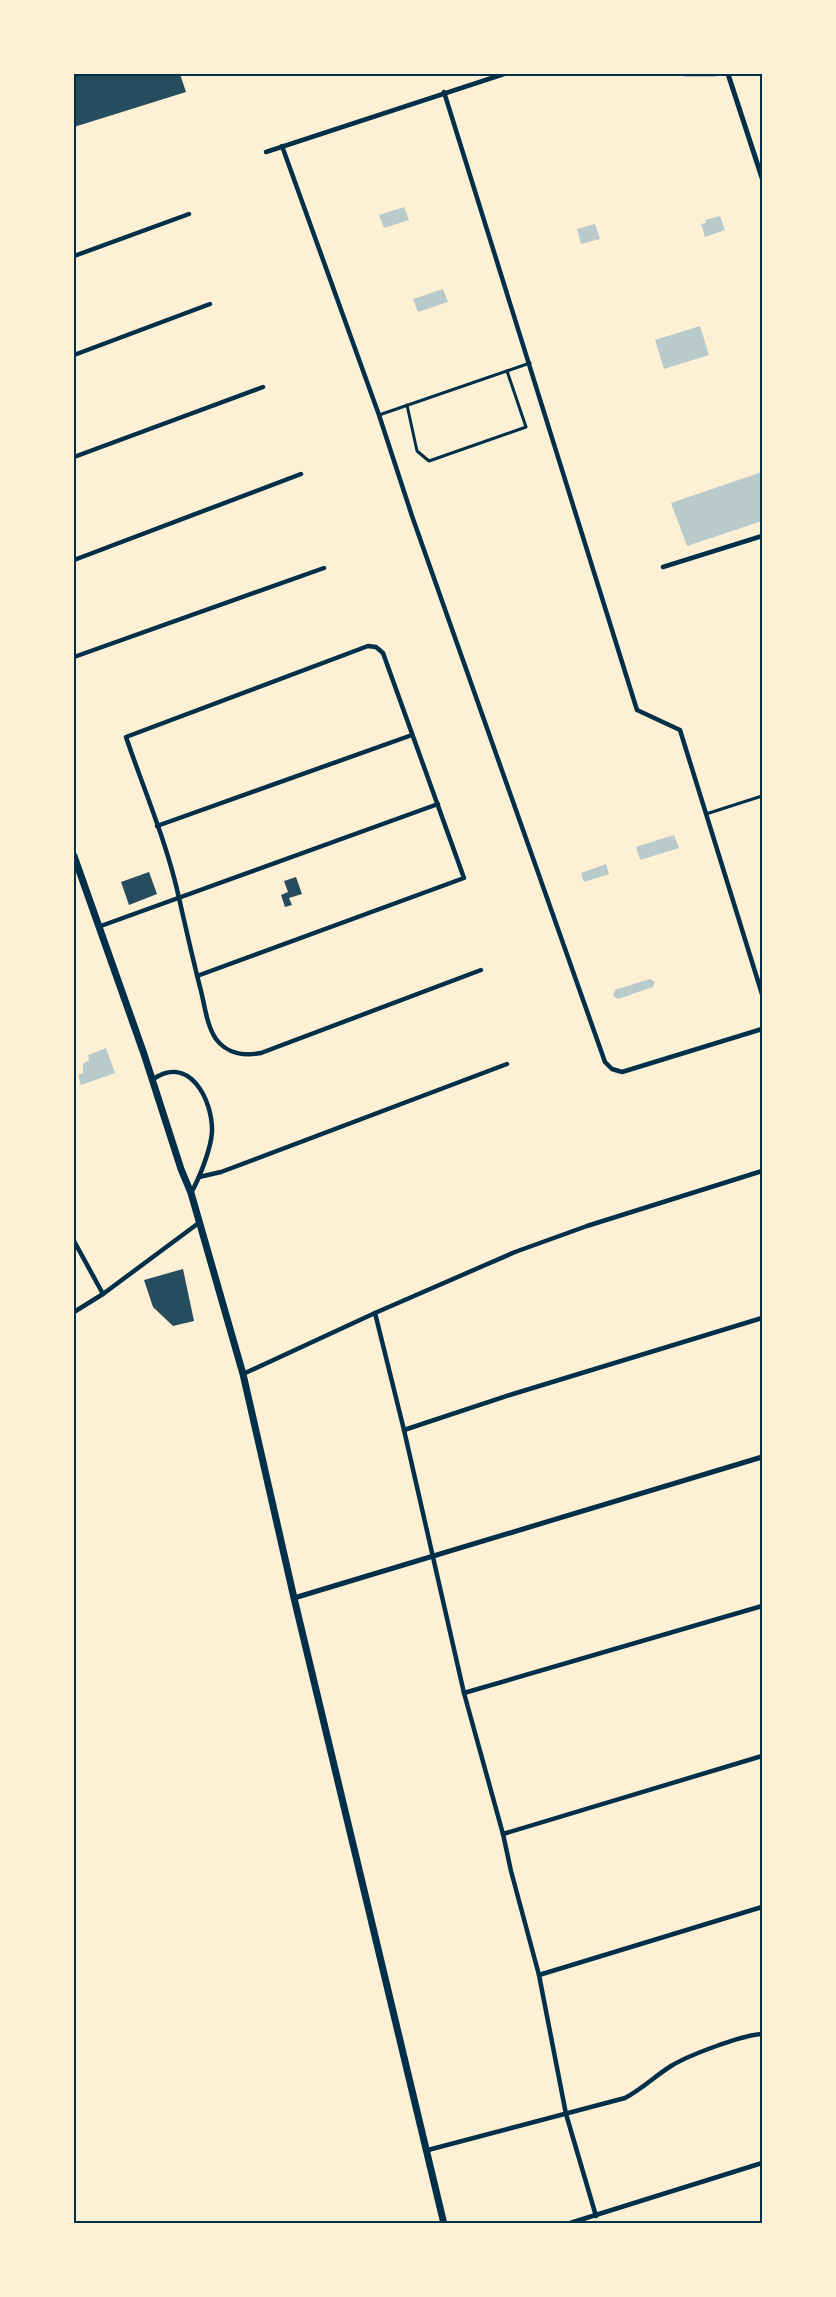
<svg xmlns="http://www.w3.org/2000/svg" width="836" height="2297" font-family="Ubuntu,sans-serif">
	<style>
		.green { fill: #b9caca }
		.building { fill: #264d5e }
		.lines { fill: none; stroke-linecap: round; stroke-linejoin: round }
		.pedestrian { stroke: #003049; stroke-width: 3 }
		.minor { stroke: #003049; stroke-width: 4.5 }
		.tertiary { stroke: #003049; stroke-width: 5 }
		.primary { stroke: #003049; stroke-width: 7 }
		.neatline { fill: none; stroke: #003049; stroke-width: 2 }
	</style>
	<rect width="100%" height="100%" fill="#fdf0d5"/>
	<g class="green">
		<path d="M404 207 409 220 384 228 379 215Z"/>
		<path d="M720 216 725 230 705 237 701 224 706 223 705 220Z"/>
		<path d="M595 224 600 239 581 244 577 229Z"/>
		<path d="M443 289 448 302 418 312 413 299Z"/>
		<path d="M700 326 709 355 664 369 655 340Z"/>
		<path d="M762 472V521L687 546 671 503Z"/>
		<path d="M674 835 679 848 640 860 636 847Z"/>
		<path d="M606 864 609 874 584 882 581 873Z"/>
		<path d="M650 979 655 982 653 987 618 999 613 996 615 990Z"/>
		<path d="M106 1048 115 1073 81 1085 78 1075 83 1073V1064L89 1060 88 1055Z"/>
	</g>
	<g class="building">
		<path d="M74 74H180L186 92 74 127Z"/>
		<path d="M149 872 157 894 129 905 121 882Z"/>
		<path d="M296 877 302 894 289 898 292 905 285 907 281 895 288 892 284 881Z"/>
		<path d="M183 1269 194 1321 173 1326 153 1307 144 1280Z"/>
	</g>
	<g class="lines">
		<g class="pedestrian">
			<path d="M407 405 417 451 429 461 526 427 507 371"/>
			<path d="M379 415 530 363"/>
			<path d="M706 814 762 796"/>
		</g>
		<g class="minor">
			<path d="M685 74H715"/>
			<path d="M444 92 637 710 680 730 762 994"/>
			<path d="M282 146 379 415 412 516 605 1062 612 1069 622 1072 762 1029"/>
			<path d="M266 152 504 74"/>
			<path d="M74 256 189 214"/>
			<path d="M74 355 210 304"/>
			<path d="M74 457 263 387"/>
			<path d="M74 560 301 474"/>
			<path d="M663 567 762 536"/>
			<path d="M74 657 324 568"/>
			<path d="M157 826 412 735"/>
			<path d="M98 927 438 804"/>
			<path d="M197 976 464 878 383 653 376 647 368 646 126 737C144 790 167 843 179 898 186 929 193 960 201 991 205 1007 207 1026 216 1039 227 1054 245 1056 261 1053L481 970"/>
			<path d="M152 1080C189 1053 213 1100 212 1132 211 1149 199 1179 191 1193"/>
			<path d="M199 1177 221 1172 507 1064"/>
			<path d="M74 1241 103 1294"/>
			<path d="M74 1312 103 1294 200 1222"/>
			<path d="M375 1313 404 1430 464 1693 503 1834 511 1871 539 1975 566 2114 596 2216"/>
			<path d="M243 1374 375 1313 515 1252 587 1226 762 1171"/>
			<path d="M404 1430 513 1394 762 1318"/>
			<path d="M464 1693 762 1606"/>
			<path d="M503 1834 762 1756"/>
			<path d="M539 1975 762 1907"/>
			<path d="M428 2150 625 2098C642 2089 655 2076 671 2066 689 2055 742 2035 762 2034"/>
			<path d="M567 2224 762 2163"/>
		</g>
		<g class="tertiary">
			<path d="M728 74 762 178"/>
			<path d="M294 1598 762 1457"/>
		</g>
		<path class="primary" d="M74 856 144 1054 181 1169 191 1193 243 1374 294 1598 444 2224"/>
	</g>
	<rect width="836" height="2297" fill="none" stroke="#fdf0d5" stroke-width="150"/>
	<rect x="75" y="75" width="686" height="2147" class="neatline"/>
</svg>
